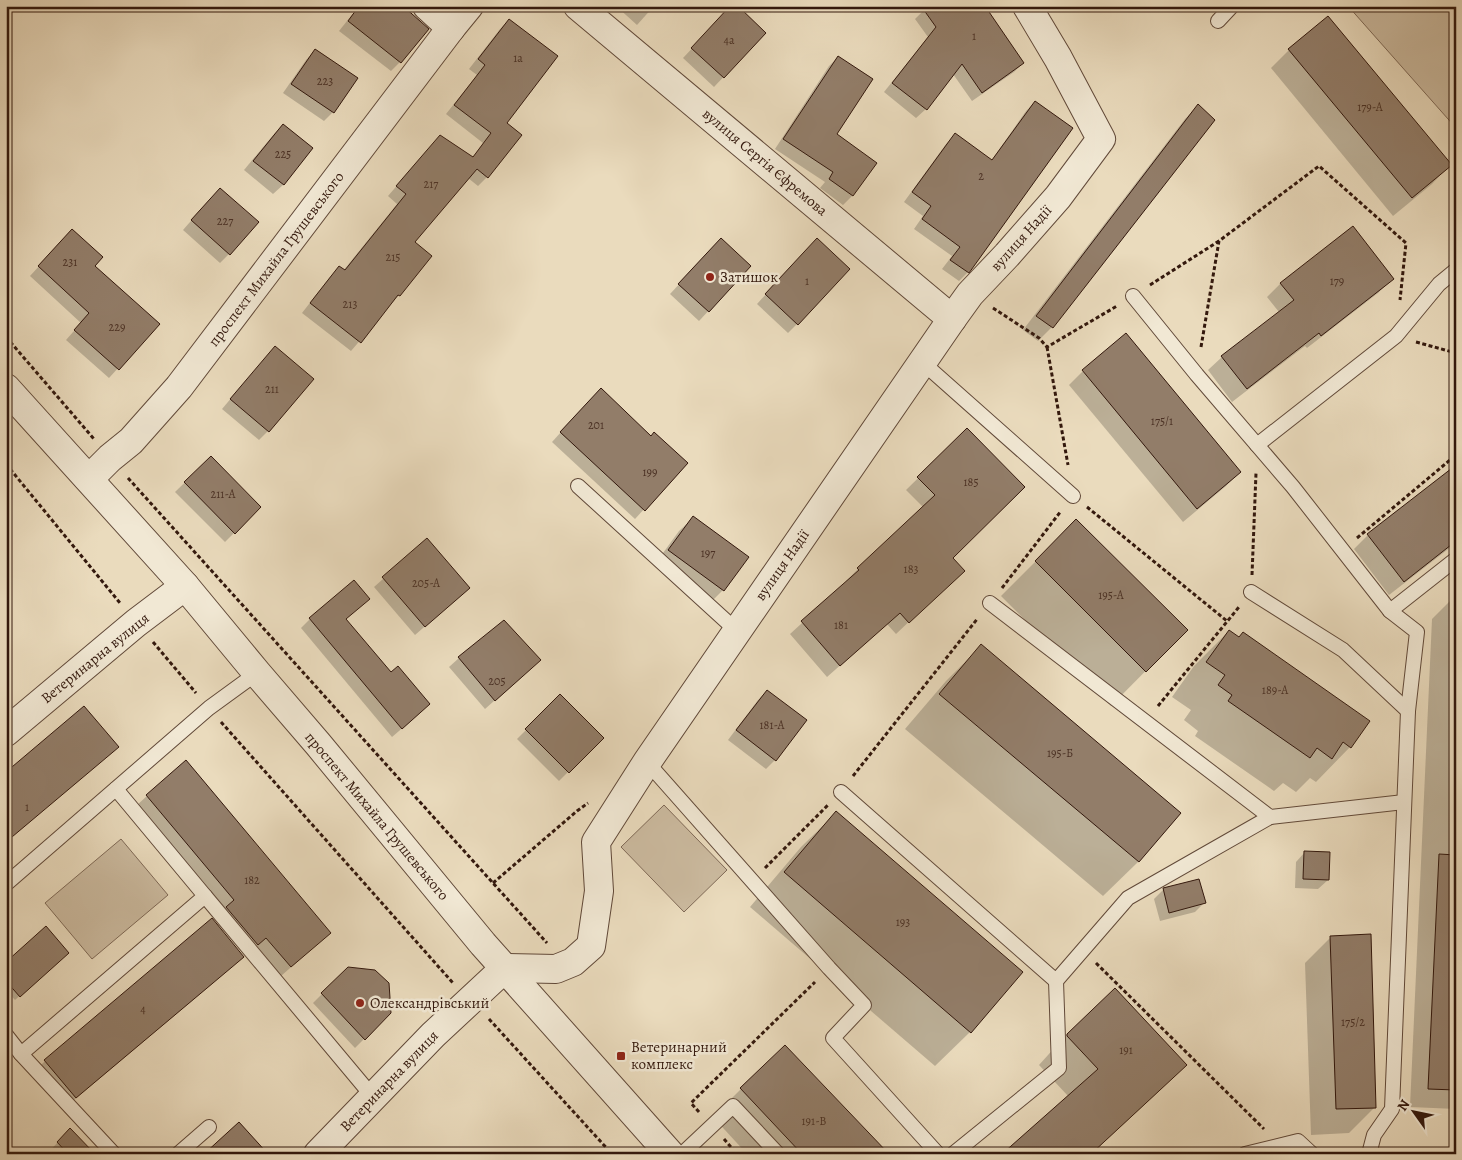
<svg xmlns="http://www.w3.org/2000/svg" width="1462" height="1160" font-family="Alegreya,serif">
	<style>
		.green { fill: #cbba9f; stroke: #7f6956 }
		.shadow { fill: #0003 }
		.building { fill: #927d69; stroke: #33180d }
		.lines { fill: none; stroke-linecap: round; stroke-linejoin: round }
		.service-casing { stroke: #614939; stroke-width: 16 }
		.minor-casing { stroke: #614939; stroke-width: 30 }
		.tertiary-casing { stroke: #614939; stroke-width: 30 }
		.path { stroke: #33180d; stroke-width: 3; stroke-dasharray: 4 2.5; stroke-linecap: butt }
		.service { stroke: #f1e8d4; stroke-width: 14 }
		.minor { stroke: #f1e8d4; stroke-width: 28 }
		.tertiary { stroke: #f1e8d4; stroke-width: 28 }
		.poi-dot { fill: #8f2418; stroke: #f1e8d4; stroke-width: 2 }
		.labels { text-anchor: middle; stroke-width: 5; stroke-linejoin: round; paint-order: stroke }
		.number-label { font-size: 12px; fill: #4b3124 }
		.street-label { font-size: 15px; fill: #33180d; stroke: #f1e8d4 }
		.poi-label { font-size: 15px; fill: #33180d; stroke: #f1e8d4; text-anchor: start }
	</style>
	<rect width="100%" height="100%" fill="#eadbbd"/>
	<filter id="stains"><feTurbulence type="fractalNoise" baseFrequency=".004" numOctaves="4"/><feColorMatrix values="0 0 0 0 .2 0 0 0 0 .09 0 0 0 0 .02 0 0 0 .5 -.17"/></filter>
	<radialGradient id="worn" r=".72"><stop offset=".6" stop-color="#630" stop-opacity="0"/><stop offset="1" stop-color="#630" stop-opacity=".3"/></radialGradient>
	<g class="green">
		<path d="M1348 6H1456V128Z"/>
		<path d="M664 805 727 870 684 912 621 847Z"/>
		<path d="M121 839 168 895 92 959 45 903Z"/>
	</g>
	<g class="shadow">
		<path d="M359 6H401L400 62 391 71 339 31Z"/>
		<path d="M616 6H654L637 25Z"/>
		<path d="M924 10 1023 63 1014 72 972 101 953 74 926 109 916 118 884 92 928 37 915 19Z"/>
		<path d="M725 13 765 33 714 87 683 58Z"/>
		<path d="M509 20 505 123 487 177 478 186 468 178 414 242 399 295 351 351 302 313 330 277 339 268 343 271 397 204 388 196 431 146 472 158 483 143 446 114 477 75 469 69 500 29Z"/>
		<path d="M315 50 333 112 324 121 283 93 306 60Z"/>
		<path d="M1289 50 1450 165 1432 184 1393 216 1271 68Z"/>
		<path d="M838 57 835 134 875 163 852 196 843 205 820 188 825 182 775 149 829 66Z"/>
		<path d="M1035 102 973 267 959 281 942 269 952 256 914 229 923 216 904 202 946 144 955 135 991 161 1026 111Z"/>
		<path d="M1198 106 1213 120 1052 327 1038 341 1023 330 1185 119Z"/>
		<path d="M283 125 311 149 283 185 273 194 244 170 274 134Z"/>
		<path d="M211 198 229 254 220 263 183 230Z"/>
		<path d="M63 240 158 324 109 378 66 340 81 323 30 276Z"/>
		<path d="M712 249 750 266 699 321 670 294Z"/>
		<path d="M807 249 797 324 788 333 757 304Z"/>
		<path d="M1392 279 1378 293 1307 348 1305 346 1232 402 1208 370 1222 357 1279 312 1267 297 1281 283Z"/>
		<path d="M266 357 268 431 259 440 222 409Z"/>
		<path d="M1083 371 1240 472 1226 486 1183 522 1069 385Z"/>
		<path d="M591 399 651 437 686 463 635 519 552 442Z"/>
		<path d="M967 430 951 558V582L896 634 887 624 827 677 790 634 847 582 846 581 858 569 924 508 906 490Z"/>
		<path d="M211 457 260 507 225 542 175 492Z"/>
		<path d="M1449 472 1456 473V543L1389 595 1354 549 1368 535Z"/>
		<path d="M693 518 747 557 723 590 709 604 655 564 679 531Z"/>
		<path d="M1076 521 1186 630 1111 706 1001 596Z"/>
		<path d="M427 540 469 588 415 635 374 587Z"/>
		<path d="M1451 600 1456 601V1109L1410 1107 1432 619Z"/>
		<path d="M310 619 345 620 420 713 392 737 301 628Z"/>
		<path d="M503 622 530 669 485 709 449 667 459 658Z"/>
		<path d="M1229 631 1350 747 1316 782 1310 778 1296 792 1283 783 1274 791 1195 736 1198 731 1184 720 1191 710 1172 697 1194 666Z"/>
		<path d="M981 646 1179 813 1138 862 1103 896 905 729 946 681Z"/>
		<path d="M767 691 775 760 766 769 728 740 758 700Z"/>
		<path d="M560 696 602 738 559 781 517 739Z"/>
		<path d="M147 796 330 933 281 976 256 946 248 954 217 917 225 909 137 805Z"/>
		<path d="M836 813 970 1032 935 1066 750 907 801 847Z"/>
		<path d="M1305 852 1328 880 1318 889 1295 888 1296 862Z"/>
		<path d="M1164 889 1204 903 1195 912 1160 921 1154 899Z"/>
		<path d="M1331 937 1375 1107 1349 1133 1311 1135 1305 963Z"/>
		<path d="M63 957 15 1000 6 990V964Z"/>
		<path d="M233 966 67 1106 36 1070 45 1061Z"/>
		<path d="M348 968 390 1013 355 1048 313 1003Z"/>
		<path d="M1067 1034 1185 1065 1157 1093 1091 1154 1069 1097 1039 1065Z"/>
		<path d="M741 1089 886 1154H747L713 1117Z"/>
		<path d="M70 1130 94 1154H47L57 1143Z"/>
	</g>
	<g class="building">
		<path d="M359 6H403L429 29 401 63 348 21Z"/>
		<path d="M730 6H738L766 33 724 78 691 48Z"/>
		<path d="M921 6H985L1024 63 982 93 962 64 927 110 892 83 936 27Z"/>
		<path d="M1328 16 1452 165 1412 198 1288 49Z"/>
		<path d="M509 19 558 56 507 123 522 135 488 178 477 169 415 242 432 256 400 296 398 295 361 343 310 303 339 266 345 270 406 194 396 186 440 135 473 157 491 133 454 105 485 65 478 59Z"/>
		<path d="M315 49 358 78 334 113 291 84Z"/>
		<path d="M838 56 873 79 837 134 877 163 853 196 829 179 833 172 783 139Z"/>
		<path d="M1035 101 1073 128 969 273 950 260 960 247 922 219 931 206 912 192 955 133 992 160Z"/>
		<path d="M1198 104 1215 120 1053 328 1036 316Z"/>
		<path d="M283 124 313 148 284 185 253 161Z"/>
		<path d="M220 188 259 222 230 255 191 220Z"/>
		<path d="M1353 226 1394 279 1321 336 1319 333 1247 389 1221 356 1294 300 1280 283Z"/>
		<path d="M72 229 103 257 95 266 160 324 119 370 74 330 89 313 38 266Z"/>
		<path d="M721 238 751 266 709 312 678 284Z"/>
		<path d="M817 238 850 269 798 325 765 294Z"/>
		<path d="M1126 333 1241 472 1197 509 1082 370Z"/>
		<path d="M275 346 314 379 269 432 230 399Z"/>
		<path d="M601 388 651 436 654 432 688 463 645 511 560 432Z"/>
		<path d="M967 428 1025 487 953 558 965 571 909 623 900 613 840 666 801 621 859 570 857 568 935 495 917 477Z"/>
		<path d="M211 456 261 507 235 534 184 482Z"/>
		<path d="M1456 465V541L1404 582 1367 534Z"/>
		<path d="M693 516 749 557 724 591 668 550Z"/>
		<path d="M1076 519 1188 630 1146 672 1035 561Z"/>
		<path d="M427 538 470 588 425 627 382 577Z"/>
		<path d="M354 580 370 599 346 619 391 672 398 666 430 704 402 729 309 618Z"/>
		<path d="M504 620 541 660 495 701 458 657Z"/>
		<path d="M1229 630 1239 637 1243 632 1370 721 1351 748 1343 742 1332 759 1317 748 1310 758 1228 701 1232 695 1218 685 1225 675 1206 662Z"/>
		<path d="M981 644 1181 813 1139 862 939 694Z"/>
		<path d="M767 690 807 720 776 761 736 730Z"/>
		<path d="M560 694 604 738 569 773 525 729Z"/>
		<path d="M84 706 119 747 6 842V772Z"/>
		<path d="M186 760 331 933 291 967 266 938 258 945 226 907 234 900 146 795Z"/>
		<path d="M836 811 1023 972 971 1033 784 872Z"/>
		<path d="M1304 851 1330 852 1329 880 1303 879Z"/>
		<path d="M1439 854 1456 855V1090L1428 1089Z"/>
		<path d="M1199 879 1206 903 1169 913 1163 888Z"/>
		<path d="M212 918 244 957 76 1098 44 1060Z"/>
		<path d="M46 926 69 953 20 997 6 981V962Z"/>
		<path d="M1371 934 1376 1108 1336 1109 1330 936Z"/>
		<path d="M348 967 375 970 389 983 391 1013 365 1040 321 993Z"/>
		<path d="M1115 988 1187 1065 1091 1154H1002L1098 1069 1067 1036V1034Z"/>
		<path d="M785 1045 889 1154H802L740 1088Z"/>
		<path d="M239 1122 268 1154H204Z"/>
		<path d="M70 1128 95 1154H68L57 1142Z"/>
	</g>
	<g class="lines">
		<defs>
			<g id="service">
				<path d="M1218 21 1232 6"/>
				<path d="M1133 296 1197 375 1293 487 1390 611 1417 632 1408 711 1392 1109 1374 1135 1369 1154"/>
				<path d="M922 362 1073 496"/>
				<path d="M1257 445 1396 336 1439 284 1456 270"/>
				<path d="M578 486 737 631"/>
				<path d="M1251 592 1343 650 1408 711"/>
				<path d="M990 603 1270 817 1404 802"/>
				<path d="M1390 611 1456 559"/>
				<path d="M647 762 829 968 864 1005 833 1038 938 1154"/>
				<path d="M841 792 1056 981 1128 898 1270 817"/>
				<path d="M6 884 209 708 257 673"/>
				<path d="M205 896 373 1097"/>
				<path d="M6 1035 21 1054"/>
				<path d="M114 1154 21 1054 205 896 116 789"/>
				<path d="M178 1154 209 1127"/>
				<path d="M682 1154 733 1106 778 1154"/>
				<path d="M953 1154 1059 1068 1056 981"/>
				<path d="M1245 1154 1298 1141 1312 1154"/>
			</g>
			<g id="minor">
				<path d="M427 6 451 28 469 6"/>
				<path d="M578 6 952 319"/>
				<path d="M87 477 95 473 110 458 131 441 179 387 451 28"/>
				<path d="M6 732 136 623 185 586"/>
				<path d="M318 1154 433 1035 505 968 556 969 573 962 591 946 599 891 596 842 647 762 952 319 970 294 1007 255 1058 197 1101 139 1058 58 1027 6"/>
			</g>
			<path id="tertiary" d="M6 388 185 586 257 673 318 744 483 944 670 1154"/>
		</defs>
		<use href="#service" class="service-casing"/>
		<use href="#minor" class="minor-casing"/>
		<use href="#tertiary" class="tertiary-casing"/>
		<g class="path">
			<path d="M1150 285 1219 241"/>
			<path d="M993 308 1039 338 1047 347 1117 306"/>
			<path d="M6 337 94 439"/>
			<path d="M1416 342 1456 353"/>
			<path d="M1047 347 1068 465"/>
			<path d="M1201 347 1219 241 1319 166 1406 243 1400 300"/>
			<path d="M6 464 120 603"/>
			<path d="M128 478 547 943"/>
			<path d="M1087 507 1227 621"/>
			<path d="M1357 538 1456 455"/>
			<path d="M1252 575 1256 473"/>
			<path d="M1002 588 1061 511"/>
			<path d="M153 642 196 693"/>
			<path d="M1158 706 1239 607"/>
			<path d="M221 722 453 983"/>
			<path d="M853 776 978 618"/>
			<path d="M765 868 828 805"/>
			<path d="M493 883 577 811 588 803"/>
			<path d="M1096 963 1264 1129"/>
			<path d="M489 1019 612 1154"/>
			<path d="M699 1112 691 1103 815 982"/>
			<path d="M724 1139 737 1154"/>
		</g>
		<use href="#service" class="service"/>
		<use href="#minor" class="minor"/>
		<use href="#tertiary" class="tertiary"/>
	</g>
	<g class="poi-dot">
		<circle cx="710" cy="277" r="5"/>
		<circle cx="360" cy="1003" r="5"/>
		<rect x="616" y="1051" width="10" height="10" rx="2.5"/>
	</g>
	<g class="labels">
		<g class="number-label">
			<text x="974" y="40">1</text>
			<text x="729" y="44">4а</text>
			<text x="518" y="62">1а</text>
			<text x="325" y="85">223</text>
			<text x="1370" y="111">179-А</text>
			<text x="283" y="158">225</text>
			<text x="981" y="180">2</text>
			<text x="431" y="188">217</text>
			<text x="225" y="225">227</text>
			<text x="393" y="261">215</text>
			<text x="70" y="266">231</text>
			<text x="807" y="285">1</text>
			<text x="1337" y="285">179</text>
			<text x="350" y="308">213</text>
			<text x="117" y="331">229</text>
			<text x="272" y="393">211</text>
			<text x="1162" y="425">175/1</text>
			<text x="596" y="429">201</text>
			<text x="650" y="476">199</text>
			<text x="971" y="486">185</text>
			<text x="223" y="498">211-А</text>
			<text x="708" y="557">197</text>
			<text x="911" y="573">183</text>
			<text x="426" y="587">205-А</text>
			<text x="1111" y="599">195-А</text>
			<text x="841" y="629">181</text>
			<text x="497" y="685">205</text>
			<text x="1275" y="694">189-А</text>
			<text x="772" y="729">181-А</text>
			<text x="1060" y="757">195-Б</text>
			<text x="27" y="811">1</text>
			<text x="252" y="884">182</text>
			<text x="903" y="926">193</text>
			<text x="143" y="1013">4</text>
			<text x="1353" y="1026">175/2</text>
			<text x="1126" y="1054">191</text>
			<text x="814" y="1125">191-В</text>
		</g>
		<g class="street-label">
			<text transform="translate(765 162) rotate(40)" y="5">вулиця Сергія Єфремова</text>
			<text transform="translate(1021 238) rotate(-48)" y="5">вулиця Надії</text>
			<text transform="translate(276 259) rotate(-53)" y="5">проспект Михайла Грушевського</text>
			<text transform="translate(782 565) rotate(-55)" y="5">вулиця Надії</text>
			<text transform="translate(95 658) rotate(-39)" y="5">Ветеринарна вулиця</text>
			<text transform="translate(377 816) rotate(50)" y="5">проспект Михайла Грушевського</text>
			<text transform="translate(389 1081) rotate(-46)" y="5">Ветеринарна вулиця</text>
		</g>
		<g class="poi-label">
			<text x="720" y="282">Затишок</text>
			<text x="370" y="1008">Олександрівський</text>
			<text x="631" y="1052">Ветеринарний<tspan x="631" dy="17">комплекс</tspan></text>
		</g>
	</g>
	<rect width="1462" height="1160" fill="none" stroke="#eadbbd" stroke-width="25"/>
	<rect x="8" y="8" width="1447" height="1145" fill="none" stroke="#33180d" stroke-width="2.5"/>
	<rect x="12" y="12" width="1437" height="1135" fill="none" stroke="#33180d"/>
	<g transform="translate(1414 1112) rotate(303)" stroke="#f1e8d4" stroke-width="4" paint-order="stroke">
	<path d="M0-4L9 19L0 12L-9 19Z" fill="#33180d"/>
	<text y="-8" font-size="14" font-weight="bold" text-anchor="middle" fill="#33180d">N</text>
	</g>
	<rect width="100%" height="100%" filter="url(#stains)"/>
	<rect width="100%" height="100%" fill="url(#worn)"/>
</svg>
